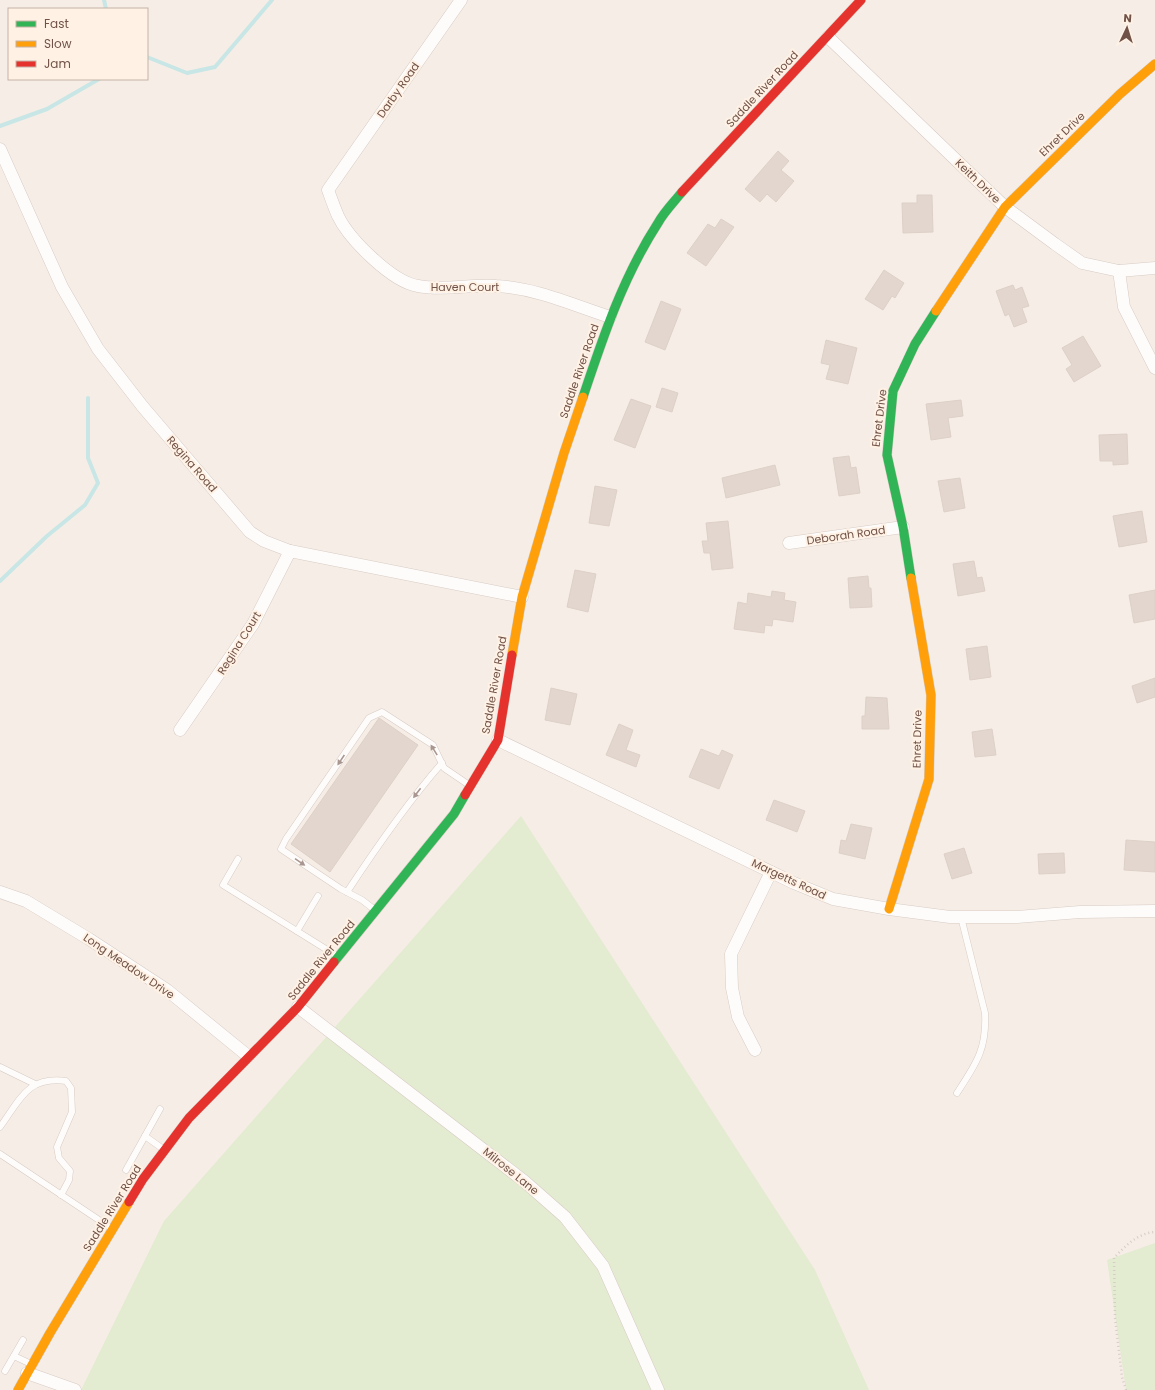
<svg xmlns="http://www.w3.org/2000/svg" width="1155" height="1390" font-family="Poppins,sans-serif">
	<style>
		.green { fill: #e3ebd1 }
		.lines { fill: none; stroke-linecap: round; stroke-linejoin: round }
		.stream { stroke: #c8e6e5; stroke-width: 4 }
		.building { fill: #e2d6ce; stroke: #ded0c8 }
		.lane-casing { stroke: #d7cbc4; stroke-width: 7 }
		.street-casing { stroke: #d7cbc4; stroke-width: 13 }
		.fast-casing { stroke: #d6cac3; stroke-width: 10 }
		.slow-casing { stroke: #d6cac3; stroke-width: 10 }
		.jam-casing { stroke: #d6cac3; stroke-width: 10 }
		.path { stroke: #d7ccc8; stroke-width: 2.5; stroke-dasharray: 1 3; stroke-linecap: butt }
		.lane { stroke: #fefcfb; stroke-width: 6 }
		.street { stroke: #fefcfb; stroke-width: 12 }
		.fast { stroke: #30b455; stroke-width: 9 }
		.slow { stroke: #ff9f0a; stroke-width: 9 }
		.jam { stroke: #e5322d; stroke-width: 9 }
		.oneway { fill: #a99690 }
		.labels { text-anchor: middle; stroke-width: 4; stroke-linejoin: round; paint-order: stroke }
		.street-label { font-size: 11px; fill: #715248; stroke: #fff2e5 }
	</style>
	<rect width="100%" height="100%" fill="#f6eee6"/>
	<g class="green">
		<path d="M521 816 815 1270 869 1390H81L164 1221Z"/>
		<path d="M1155 1243V1390H1126L1107 1260Z"/>
	</g>
	<g class="lines">
		<g class="stream">
			<path d="M104 0 106 9"/>
			<path d="M147 57 187 73 215 67 272 0"/>
			<path d="M0 126 47 109 99 79"/>
			<path d="M0 581 47 536 85 505 98 483 88 458V398"/>
		</g>
	</g>
	<g class="building">
		<path d="M778 151 789 161 781 170 794 181 776 202 767 194 760 202 745 189Z"/>
		<path d="M917 195H932L933 232 903 233 902 203H917Z"/>
		<path d="M721 219 734 227 706 266 687 253 708 224 715 228Z"/>
		<path d="M884 270 904 283 895 298 892 296 883 310 865 299Z"/>
		<path d="M1013 285 1015 290 1022 287 1029 306 1022 308 1027 322 1014 327 1009 314 1005 316 996 291Z"/>
		<path d="M661 301 681 309 665 350 645 342Z"/>
		<path d="M1083 336 1101 366 1074 382 1066 369 1072 365 1062 348Z"/>
		<path d="M826 340 857 348 848 384 826 379 830 365 821 363Z"/>
		<path d="M662 388 678 393 672 412 656 407Z"/>
		<path d="M631 399 651 406 635 448 614 440Z"/>
		<path d="M961 400 963 416 948 418 951 437 931 440 926 404Z"/>
		<path d="M1127 434 1128 464 1113 465V461H1100L1099 435Z"/>
		<path d="M849 456 851 468 856 467 860 493 839 496 833 458Z"/>
		<path d="M775 465 780 485 726 498 722 478Z"/>
		<path d="M960 478 965 508 944 512 938 481Z"/>
		<path d="M595 486 617 490 609 526 589 523Z"/>
		<path d="M1142 511 1147 542 1119 547 1113 516Z"/>
		<path d="M728 521 733 568 712 570 710 553H704L702 541H708L706 523Z"/>
		<path d="M974 561 977 578 982 577 985 591 958 596 953 564Z"/>
		<path d="M575 570 596 574 588 612 567 607Z"/>
		<path d="M868 576 869 588H871L872 607 850 608 848 578Z"/>
		<path d="M1155 590V619L1134 623 1129 595Z"/>
		<path d="M772 591 785 593 784 600 796 602 793 622 773 619 772 626 765 625 764 633 734 629 738 602 747 604 748 593 771 597Z"/>
		<path d="M987 646 991 677 970 680 966 649Z"/>
		<path d="M1155 678V697L1137 703 1132 686Z"/>
		<path d="M551 688 577 694 570 725 545 720Z"/>
		<path d="M866 697 887 698 889 729H862V716H865Z"/>
		<path d="M379 718 418 745 330 872 291 844Z"/>
		<path d="M619 724 633 730 626 750 640 755 636 767 606 755Z"/>
		<path d="M992 729 996 755 975 757 972 732Z"/>
		<path d="M701 749 719 756 722 750 733 755 719 789 689 777Z"/>
		<path d="M774 800 805 811 797 832 766 820Z"/>
		<path d="M851 824 872 828 865 859 839 853 841 840 846 841Z"/>
		<path d="M1126 840 1155 842V872L1124 870Z"/>
		<path d="M964 848 972 873 952 879 944 854Z"/>
		<path d="M1064 853 1065 873 1039 874 1038 854Z"/>
	</g>
	<g class="lines">
		<defs>
			<g id="lane">
				<path d="M238 859 223 885 337 956"/>
				<path d="M347 892C376 848 407 803 442 763"/>
				<path d="M375 910 362 900 341 889 281 849 286 839 369 718 382 712 433 745 444 768 469 785"/>
				<path d="M297 931 318 896"/>
				<path d="M0 1067 35 1084"/>
				<path d="M957 1093C976 1064 987 1049 985 1013L961 917"/>
				<path d="M160 1109 145 1136 163 1149"/>
				<path d="M0 1127C20 1100 27 1076 66 1081L71 1088 72 1112 57 1147 59 1158 70 1171 69 1180 61 1195"/>
				<path d="M0 1154 111 1228"/>
				<path d="M126 1170 145 1136"/>
				<path d="M14 1356 31 1364"/>
				<path d="M5 1371 23 1340"/>
			</g>
			<g id="street">
				<path d="M461 0 328 190C331 198 334 207 338 216 349 239 392 282 418 286 444 291 470 284 496 286 536 288 573 305 610 317"/>
				<path d="M828 37 1005 207 1055 244 1082 263 1119 271 1155 268"/>
				<path d="M0 149 62 287 98 349 143 407 250 532 264 541 290 551 522 597"/>
				<path d="M1119 271 1124 307 1155 368"/>
				<path d="M789 543 903 527"/>
				<path d="M180 730 253 624 290 551"/>
				<path d="M498 740 794 883 833 899 889 909 950 917H1017L1080 912 1155 911"/>
				<path d="M0 892 26 901 89 939 167 990 248 1056"/>
				<path d="M298 1007 524 1181 565 1217 603 1266 658 1390"/>
				<path d="M755 1050 738 1017 732 988 731 954 771 872"/>
				<path d="M27 1373 75 1390"/>
			</g>
			<g id="fast">
				<path d="M583 397C603 337 623 277 658 223 664 212 674 202 682 192"/>
				<path d="M911 578 903 527 887 455 893 391 915 344 936 311"/>
				<path d="M334 962 454 814 465 795"/>
			</g>
			<g id="slow">
				<path d="M936 311 1005 207 1120 94 1155 64"/>
				<path d="M512 655 522 597 564 453 583 397"/>
				<path d="M889 909 929 779 931 695 911 578"/>
				<path d="M18 1390 50 1333 129 1202"/>
			</g>
			<g id="jam">
				<path d="M682 192 861 0"/>
				<path d="M465 795 498 740 512 655"/>
				<path d="M129 1202 143 1179 189 1118 298 1007 334 962"/>
			</g>
		</defs>
		<use href="#lane" class="lane-casing"/>
		<use href="#street" class="street-casing"/>
		<use href="#fast" class="fast-casing"/>
		<use href="#slow" class="slow-casing"/>
		<use href="#jam" class="jam-casing"/>
		<path class="path" d="M1126 1390 1122 1377 1115 1318 1114 1258C1125 1246 1138 1233 1155 1232"/>
		<use href="#lane" class="lane"/>
		<use href="#street" class="street"/>
		<use href="#fast" class="fast"/>
		<use href="#slow" class="slow"/>
		<use href="#jam" class="jam"/>
	</g>
	<defs><path id="oneway-solid" d="M-6-.8H1V-3.2L6.5 0L1 3.2V.8H-6Z"/></defs>
	<g class="oneway">
		<use href="#oneway-solid" transform="translate(434 750) rotate(-122)"/>
		<use href="#oneway-solid" transform="translate(341 760) rotate(124)"/>
		<use href="#oneway-solid" transform="translate(417 793) rotate(127)"/>
		<use href="#oneway-solid" transform="translate(300 862) rotate(34)"/>
	</g>
	<g class="labels">
		<g class="street-label">
			<text transform="translate(762 89) rotate(-47)" y="4">Saddle River Road</text>
			<text transform="translate(398 90) rotate(-55)" y="4">Darby Road</text>
			<text transform="translate(1062 134) rotate(-44)" y="4">Ehret Drive</text>
			<text transform="translate(978 181) rotate(44)" y="4">Keith Drive</text>
			<text x="465" y="291">Haven Court</text>
			<text transform="translate(579 371) rotate(-71)" y="4">Saddle River Road</text>
			<text transform="translate(879 418) rotate(-83)" y="4">Ehret Drive</text>
			<text transform="translate(192 464) rotate(49)" y="4">Regina Road</text>
			<text transform="translate(846 535) rotate(-8)" y="4">Deborah Road</text>
			<text transform="translate(239 643) rotate(-58)" y="4">Regina Court</text>
			<text transform="translate(494 685) rotate(-80)" y="4">Saddle River Road</text>
			<text transform="translate(917 739) rotate(-89)" y="4">Ehret Drive</text>
			<text transform="translate(789 879) rotate(25)" y="4">Margetts Road</text>
			<text transform="translate(321 960) rotate(-51)" y="4">Saddle River Road</text>
			<text transform="translate(129 966) rotate(34)" y="4">Long Meadow Drive</text>
			<text transform="translate(511 1171) rotate(39)" y="4">Milrose Lane</text>
			<text transform="translate(112 1208) rotate(-58)" y="4">Saddle River Road</text>
		</g>
	</g>
	<rect x="8" y="8" width="140" height="72" fill="#fff2e5" stroke="#c6b2a6"/>
	<rect x="16" y="21" width="20" height="6" fill="#30b455" stroke="#c6b2a6"/>
	<text x="44" y="28" font-size="12" fill="#715248">Fast</text>
	<rect x="16" y="41" width="20" height="6" fill="#ff9f0a" stroke="#c6b2a6"/>
	<text x="44" y="48" font-size="12" fill="#715248">Slow</text>
	<rect x="16" y="61" width="20" height="6" fill="#e5322d" stroke="#c6b2a6"/>
	<text x="44" y="68" font-size="12" fill="#715248">Jam</text>
	<g transform="translate(1127 28) rotate(4)" stroke="#fff2e5" stroke-width="3" paint-order="stroke">
	<path d="M0-3L7 15L0 10L-7 15Z" fill="#715248"/>
	<text y="-6" font-size="11" font-weight="bold" text-anchor="middle" fill="#715248">N</text>
	</g>
</svg>
